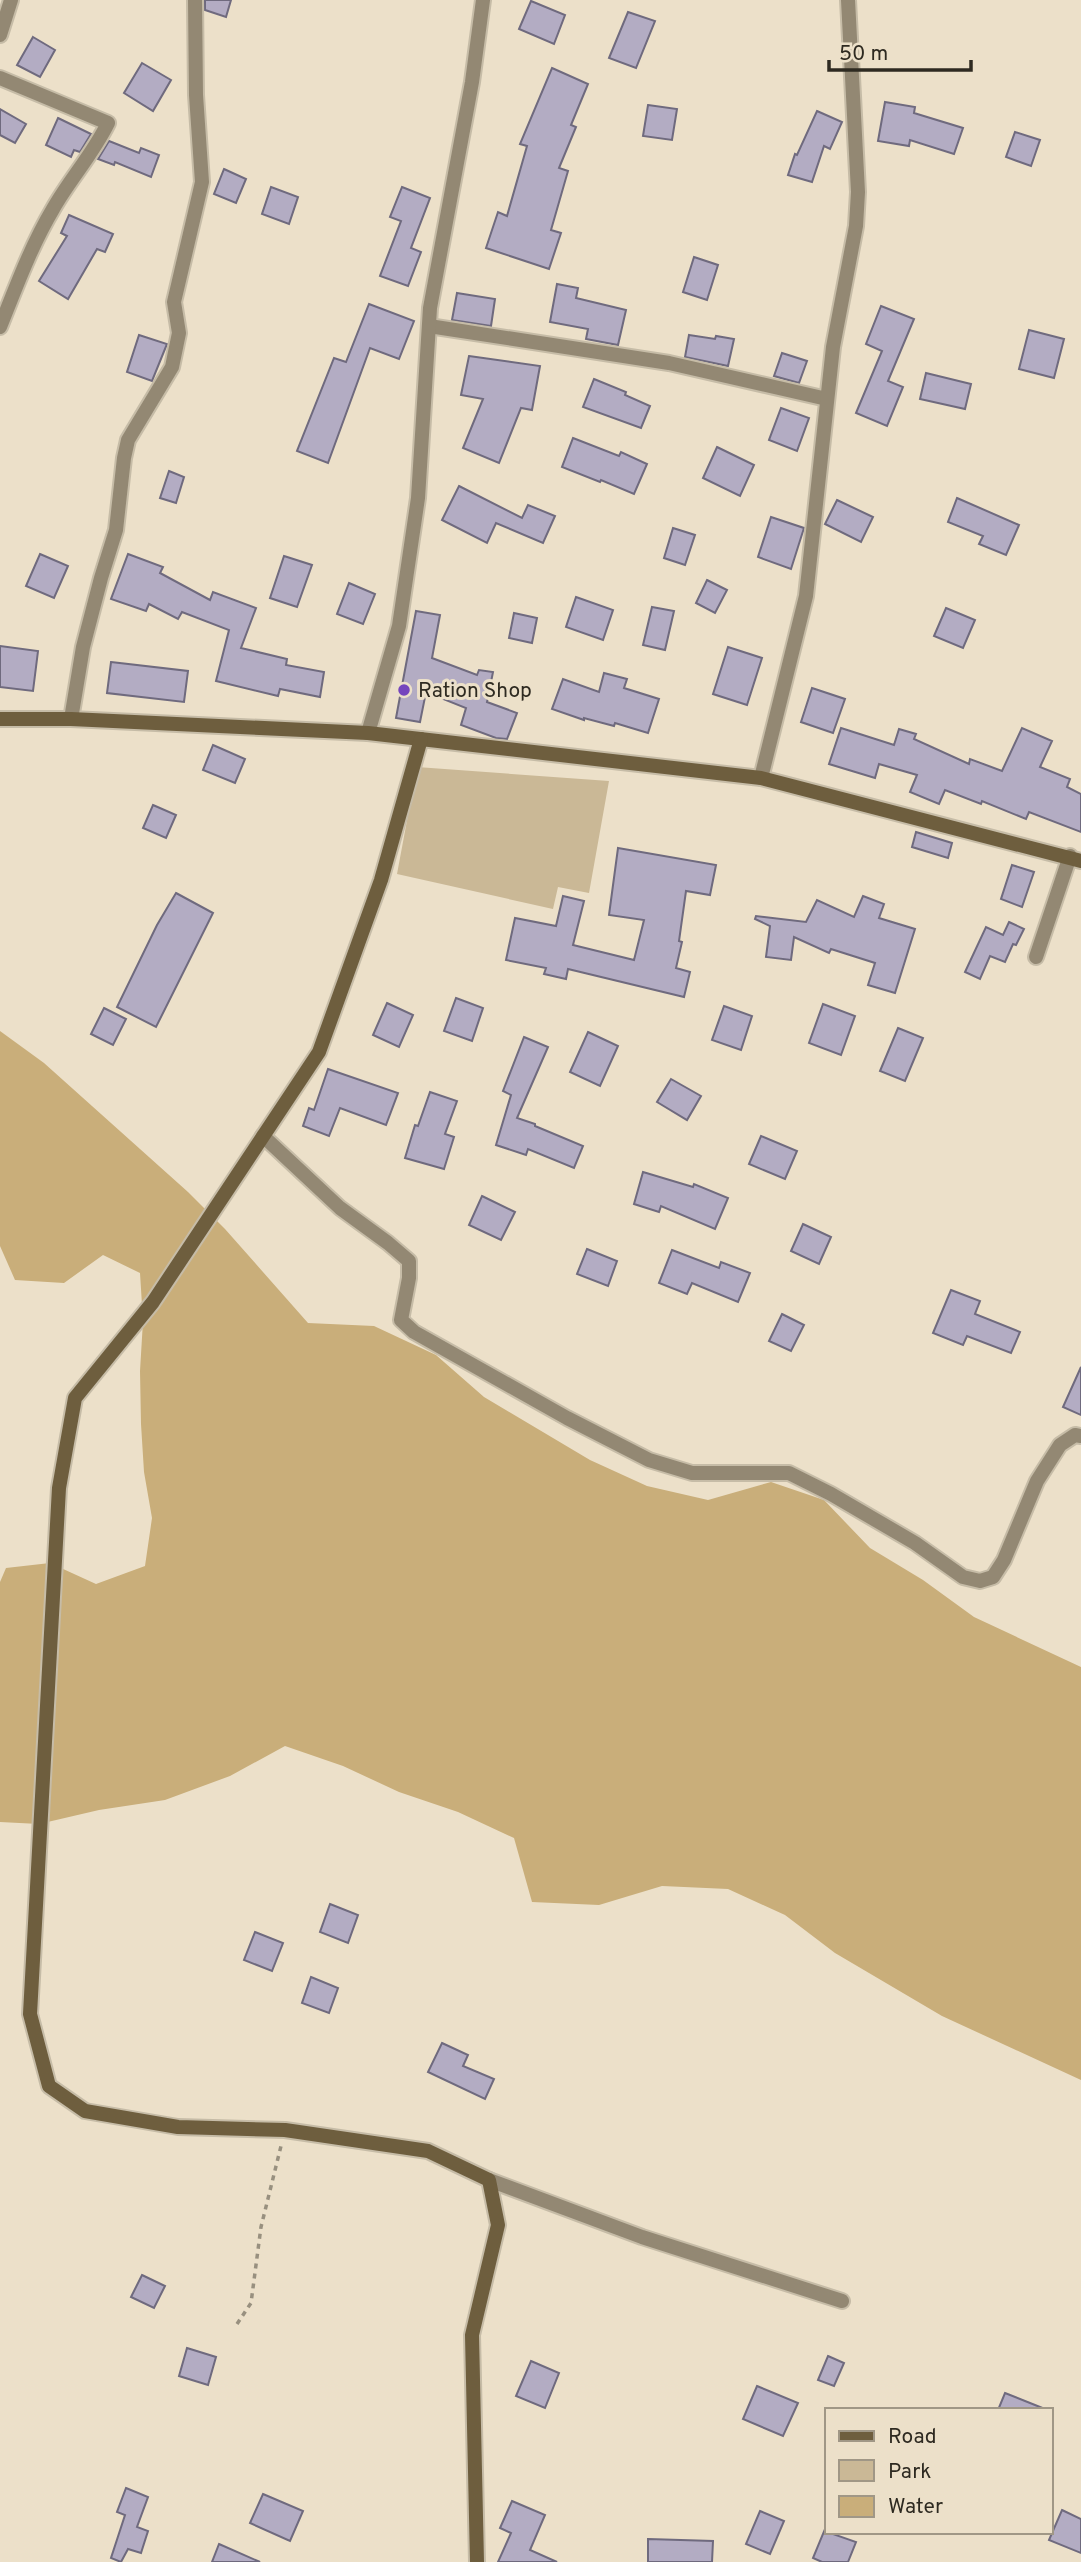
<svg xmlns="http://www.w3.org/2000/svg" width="1081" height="2562" font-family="Overpass,sans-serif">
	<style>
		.green { fill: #cab896 }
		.water { fill: #c9ae7a }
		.building { fill: #b3acc3; stroke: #6f6a7e; stroke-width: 2 }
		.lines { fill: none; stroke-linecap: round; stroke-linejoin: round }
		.minor-casing { stroke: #c6bca7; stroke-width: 18 }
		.secondary-casing { stroke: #c6bca7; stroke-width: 18 }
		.path { stroke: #98907f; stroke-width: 3.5; stroke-dasharray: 5 5; stroke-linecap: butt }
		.minor { stroke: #938873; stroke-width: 14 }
		.secondary { stroke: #6e5e3e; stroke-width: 14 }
		.poi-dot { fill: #7545bd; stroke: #ece0c9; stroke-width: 2.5 }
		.labels { text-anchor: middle; stroke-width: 6; stroke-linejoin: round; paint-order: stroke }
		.poi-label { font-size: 21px; fill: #2e2a21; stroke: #ece0c9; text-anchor: start }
	</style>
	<rect width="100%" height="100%" fill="#ece0c9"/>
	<path class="green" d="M417 767 609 781 589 893 558 887 553 909 397 874Z"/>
	<path class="water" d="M0 1031 44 1063 188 1192 225 1229 308 1323 374 1326 436 1355 484 1397 590 1460 647 1486 708 1500 771 1482 824 1500 870 1548 923 1580 974 1617 1081 1667V2080L942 2016 835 1953 785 1915 728 1889 662 1886 599 1905 532 1902 514 1838 458 1812 399 1792 343 1766 285 1746 230 1776 165 1800 99 1810 39 1824 0 1822V1582L6 1568 50 1563 96 1584 145 1566 152 1518 144 1472 141 1424 140 1371 143 1321 140 1273 103 1255 64 1283 15 1280 0 1246Z"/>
	<g class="building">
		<path d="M205 0H231L226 17 205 10Z"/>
		<path d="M531 1 565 15 554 44 519 29Z"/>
		<path d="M628 12 655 21 636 68 609 58Z"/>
		<path d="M33 37 55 50 40 77 17 65Z"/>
		<path d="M142 63 171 80 153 111 124 93Z"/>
		<path d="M552 68 588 84 571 125 576 127 559 168 568 171 551 230 561 233 549 269 486 248 498 212 507 216 527 146 520 144Z"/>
		<path d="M885 102 915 107 914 113 963 128 954 154 910 140 909 146 878 141Z"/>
		<path d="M648 105 677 109 672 140 643 136Z"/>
		<path d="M0 109 26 124 15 143 0 135Z"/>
		<path d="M817 111 842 122 830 149 824 146 812 182 788 175 795 154 797 155Z"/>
		<path d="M58 118 91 134 80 152 74 150 71 157 46 145Z"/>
		<path d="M1015 132 1040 140 1031 166 1006 157Z"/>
		<path d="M109 141 139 153 141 148 159 155 151 177 115 162 114 165 98 159Z"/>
		<path d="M224 169 246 179 236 203 214 194Z"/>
		<path d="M271 187 298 197 289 224 262 214Z"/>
		<path d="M402 187 430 198 411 248 421 252 408 286 380 276 401 221 390 217Z"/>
		<path d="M69 215 113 234 105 252 97 249 68 299 39 281 67 236 61 233Z"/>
		<path d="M694 257 718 265 707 300 683 292Z"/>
		<path d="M557 284 578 288 576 298 626 310 618 345 586 339 588 329 550 322Z"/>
		<path d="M457 293 495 299 491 326 452 320Z"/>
		<path d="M369 304 414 321 399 359 370 348 328 463 297 451 334 358 346 362Z"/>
		<path d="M881 306 914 319 888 381 903 387 887 426 856 413 882 351 866 344Z"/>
		<path d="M1029 330 1064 339 1054 378 1019 369Z"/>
		<path d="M139 335 167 344 152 381 127 372Z"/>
		<path d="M689 335 715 339 716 336 734 339 728 366 685 357Z"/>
		<path d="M782 353 807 361 799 383 774 376Z"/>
		<path d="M469 356 540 366 532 410 521 408 499 463 463 448 483 399 461 395Z"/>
		<path d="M926 373 971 384 965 409 920 399Z"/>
		<path d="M594 379 626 392 625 395 650 406 641 428 583 407Z"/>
		<path d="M781 408 809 418 797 451 769 440Z"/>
		<path d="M573 438 619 456 621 452 647 464 634 494 601 480 600 482 562 467Z"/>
		<path d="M717 447 754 465 740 496 703 478Z"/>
		<path d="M169 471 184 477 176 503 160 498Z"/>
		<path d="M459 486 522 518 528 505 555 516 543 543 496 523 487 543 442 520Z"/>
		<path d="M957 498 1019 525 1006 555 979 544 983 536 948 522Z"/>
		<path d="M837 500 873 517 861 542 825 524Z"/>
		<path d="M771 517 804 528 791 569 758 557Z"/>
		<path d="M673 528 695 535 685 565 664 558Z"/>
		<path d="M40 554 68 566 54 598 26 586Z"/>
		<path d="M128 554 163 567 160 573 210 600 213 592 256 608 241 648 287 659 286 665 324 672 320 697 280 689 278 696 216 681 229 630 182 612 178 619 149 604 146 611 111 599Z"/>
		<path d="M284 556 312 565 297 607 270 598Z"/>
		<path d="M707 580 727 590 715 613 696 603Z"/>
		<path d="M349 583 375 594 363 624 337 614Z"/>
		<path d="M576 597 613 610 603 640 566 627Z"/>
		<path d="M652 607 674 611 665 650 643 645Z"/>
		<path d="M946 608 975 620 963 648 934 636Z"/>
		<path d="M416 611 440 615 432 658 477 675 479 670 493 672 487 702 517 713 507 739 496 738 461 725 466 708 426 692 420 722 396 718Z"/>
		<path d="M514 613 537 618 532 643 509 638Z"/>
		<path d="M0 646 38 651 33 691 0 687Z"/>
		<path d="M728 647 762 658 747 705 713 694Z"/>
		<path d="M111 662 188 671 184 702 107 693Z"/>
		<path d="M604 673 627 679 624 688 659 699 648 733 615 723 614 726 584 718V720L552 709 563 679 599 692Z"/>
		<path d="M812 688 845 699 833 733 801 722Z"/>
		<path d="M841 728 894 745 899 729 916 734 914 739 969 764 970 759 1002 771 1022 728 1052 741 1040 767 1070 779 1067 787 1081 794V832L1029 812 1026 819 982 801 981 804 945 790 939 804 910 792 917 775 879 764 875 778 829 764Z"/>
		<path d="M213 745 245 759 235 783 203 770Z"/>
		<path d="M153 805 176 815 166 838 143 828Z"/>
		<path d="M916 832 952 843 948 858 912 847Z"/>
		<path d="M618 848 716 865 710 895 686 891 679 941 682 942 676 968 690 972 684 997 568 969 566 979 544 974 546 968 506 960 515 918 556 926 563 896 584 901 573 945 634 960 644 920 609 915Z"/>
		<path d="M1012 865 1034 872 1022 907 1001 899Z"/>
		<path d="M176 893 213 913 156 1027 117 1007 157 925Z"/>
		<path d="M863 896 884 904 879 918 915 929 895 993 868 985 875 963 831 949 829 953 794 937 791 960 766 957 770 926 755 919 756 916 806 922 817 900 854 917Z"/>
		<path d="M1009 922 1024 929 1016 945 1013 944 1005 962 990 956 980 979 965 972 986 927 1003 935Z"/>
		<path d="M456 998 483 1008 472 1041 444 1031Z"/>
		<path d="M387 1003 413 1015 399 1047 373 1035Z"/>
		<path d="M823 1004 855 1016 841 1055 809 1043Z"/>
		<path d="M724 1006 752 1016 741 1050 712 1040Z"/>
		<path d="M104 1008 126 1019 113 1045 91 1034Z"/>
		<path d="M898 1028 923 1038 905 1081 880 1071Z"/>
		<path d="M588 1032 618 1046 600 1086 570 1072Z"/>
		<path d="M524 1037 548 1047 517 1118 535 1124V1126L583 1146 574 1168 528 1149 526 1155 496 1145 511 1095 503 1091Z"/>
		<path d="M328 1069 398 1093 386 1125 340 1108 329 1136 303 1126 309 1108 314 1110Z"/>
		<path d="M671 1079 701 1096 687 1120 657 1102Z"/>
		<path d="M430 1092 457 1101 445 1134 454 1137 444 1169 405 1158 415 1125 418 1126Z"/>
		<path d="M761 1136 797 1151 785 1179 749 1164Z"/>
		<path d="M643 1172 693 1187 694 1184 728 1198 715 1229 661 1206 659 1212 634 1204Z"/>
		<path d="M482 1196 515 1212 501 1240 469 1225Z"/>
		<path d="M803 1224 831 1237 819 1264 791 1251Z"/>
		<path d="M587 1249 617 1261 608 1286 577 1274Z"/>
		<path d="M672 1250 719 1268 721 1262 750 1273 738 1302 692 1283 687 1294 659 1283Z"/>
		<path d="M951 1290 980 1301 975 1314 1020 1332 1011 1353 967 1336 963 1345 933 1333Z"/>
		<path d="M782 1314 804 1325 791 1351 769 1341Z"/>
		<path d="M1081 1367V1415L1063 1407Z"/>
		<path d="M330 1904 358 1915 348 1943 320 1932Z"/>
		<path d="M255 1932 283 1943 272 1971 244 1960Z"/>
		<path d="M311 1977 338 1988 329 2013 302 2003Z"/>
		<path d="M442 2043 468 2055 463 2066 494 2079 485 2099 428 2072Z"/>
		<path d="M142 2275 165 2286 154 2308 131 2297Z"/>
		<path d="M187 2348 216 2357 208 2385 179 2376Z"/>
		<path d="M828 2356 844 2363 834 2386 818 2380Z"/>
		<path d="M531 2361 559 2373 545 2408 516 2396Z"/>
		<path d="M757 2386 798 2403 783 2436 743 2419Z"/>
		<path d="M1005 2393 1045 2409V2410H998Z"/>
		<path d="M126 2488 148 2497 137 2527 148 2531 141 2553 128 2549 121 2562 111 2558 125 2515 117 2512Z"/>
		<path d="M263 2494 303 2511 290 2541 250 2523Z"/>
		<path d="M512 2501 545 2515 530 2550 557 2562H498L511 2533 500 2528Z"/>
		<path d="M1062 2510 1081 2519V2553L1049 2540Z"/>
		<path d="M760 2511 784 2521 770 2554 746 2544Z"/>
		<path d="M825 2529 827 2532 856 2542 848 2562H822L813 2558Z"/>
		<path d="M648 2539 713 2541 712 2562H648Z"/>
		<path d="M219 2544 260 2562H212Z"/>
	</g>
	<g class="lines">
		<defs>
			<g id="minor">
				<path d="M0 35 11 0"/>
				<path d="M0 78 108 123C93 154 70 179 53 209 31 246 16 287 0 327"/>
				<path d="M429 326 669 363 827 399"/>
				<path d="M71 719 83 647 101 578 116 530 124 458 128 440 172 367 179 333 174 302 202 182 196 95 195 0"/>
				<path d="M368 733 399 626 418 498 430 308 472 82 483 0"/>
				<path d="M761 778 806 596 833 347 856 226 858 192 848 0"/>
				<path d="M1036 957 1070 856"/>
				<path d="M263 1136 340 1208 388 1243 409 1261V1278L401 1320 414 1332 567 1418 649 1460 692 1473H789L831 1494 915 1543 963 1577 980 1581 993 1577 1004 1560 1037 1481 1060 1445 1075 1435 1081 1436"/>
				<path d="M489 2180 642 2237 842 2301"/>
			</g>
			<g id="secondary">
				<path d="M0 719H71L368 733 761 778 1081 861"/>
				<path d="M421 739 381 880 319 1052 153 1302 75 1398 59 1488 30 2014 49 2086 85 2111 178 2127 285 2130 428 2151 489 2180 498 2225 472 2335 477 2562"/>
			</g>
		</defs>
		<use href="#minor" class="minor-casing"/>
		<use href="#secondary" class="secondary-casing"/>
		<path class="path" d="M237 2324 251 2303 261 2227 281 2146"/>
		<use href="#minor" class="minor"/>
		<use href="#secondary" class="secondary"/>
	</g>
	<circle class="poi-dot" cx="404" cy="690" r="7"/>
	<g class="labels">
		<g class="poi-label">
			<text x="418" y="697">Ration Shop</text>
		</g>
	</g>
	<rect x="825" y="2408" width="228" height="126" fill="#ece0c9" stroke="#a09786" stroke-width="2"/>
	<rect x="839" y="2431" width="35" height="10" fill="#6e5e3e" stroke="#a09786" stroke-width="2"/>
	<text x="888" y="2443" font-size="21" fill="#2e2a21">Road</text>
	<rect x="839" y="2460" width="35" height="21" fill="#cab896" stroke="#a09786" stroke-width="2"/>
	<text x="888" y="2478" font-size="21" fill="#2e2a21">Park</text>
	<rect x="839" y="2496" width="35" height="21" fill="#c9ae7a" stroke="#a09786" stroke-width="2"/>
	<text x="888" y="2513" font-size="21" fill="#2e2a21">Water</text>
	<path d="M829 60v10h142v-10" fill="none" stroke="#2e2a21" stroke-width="3.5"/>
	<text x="839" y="60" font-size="21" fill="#2e2a21" stroke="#ece0c9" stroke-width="5" paint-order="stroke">50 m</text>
</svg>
